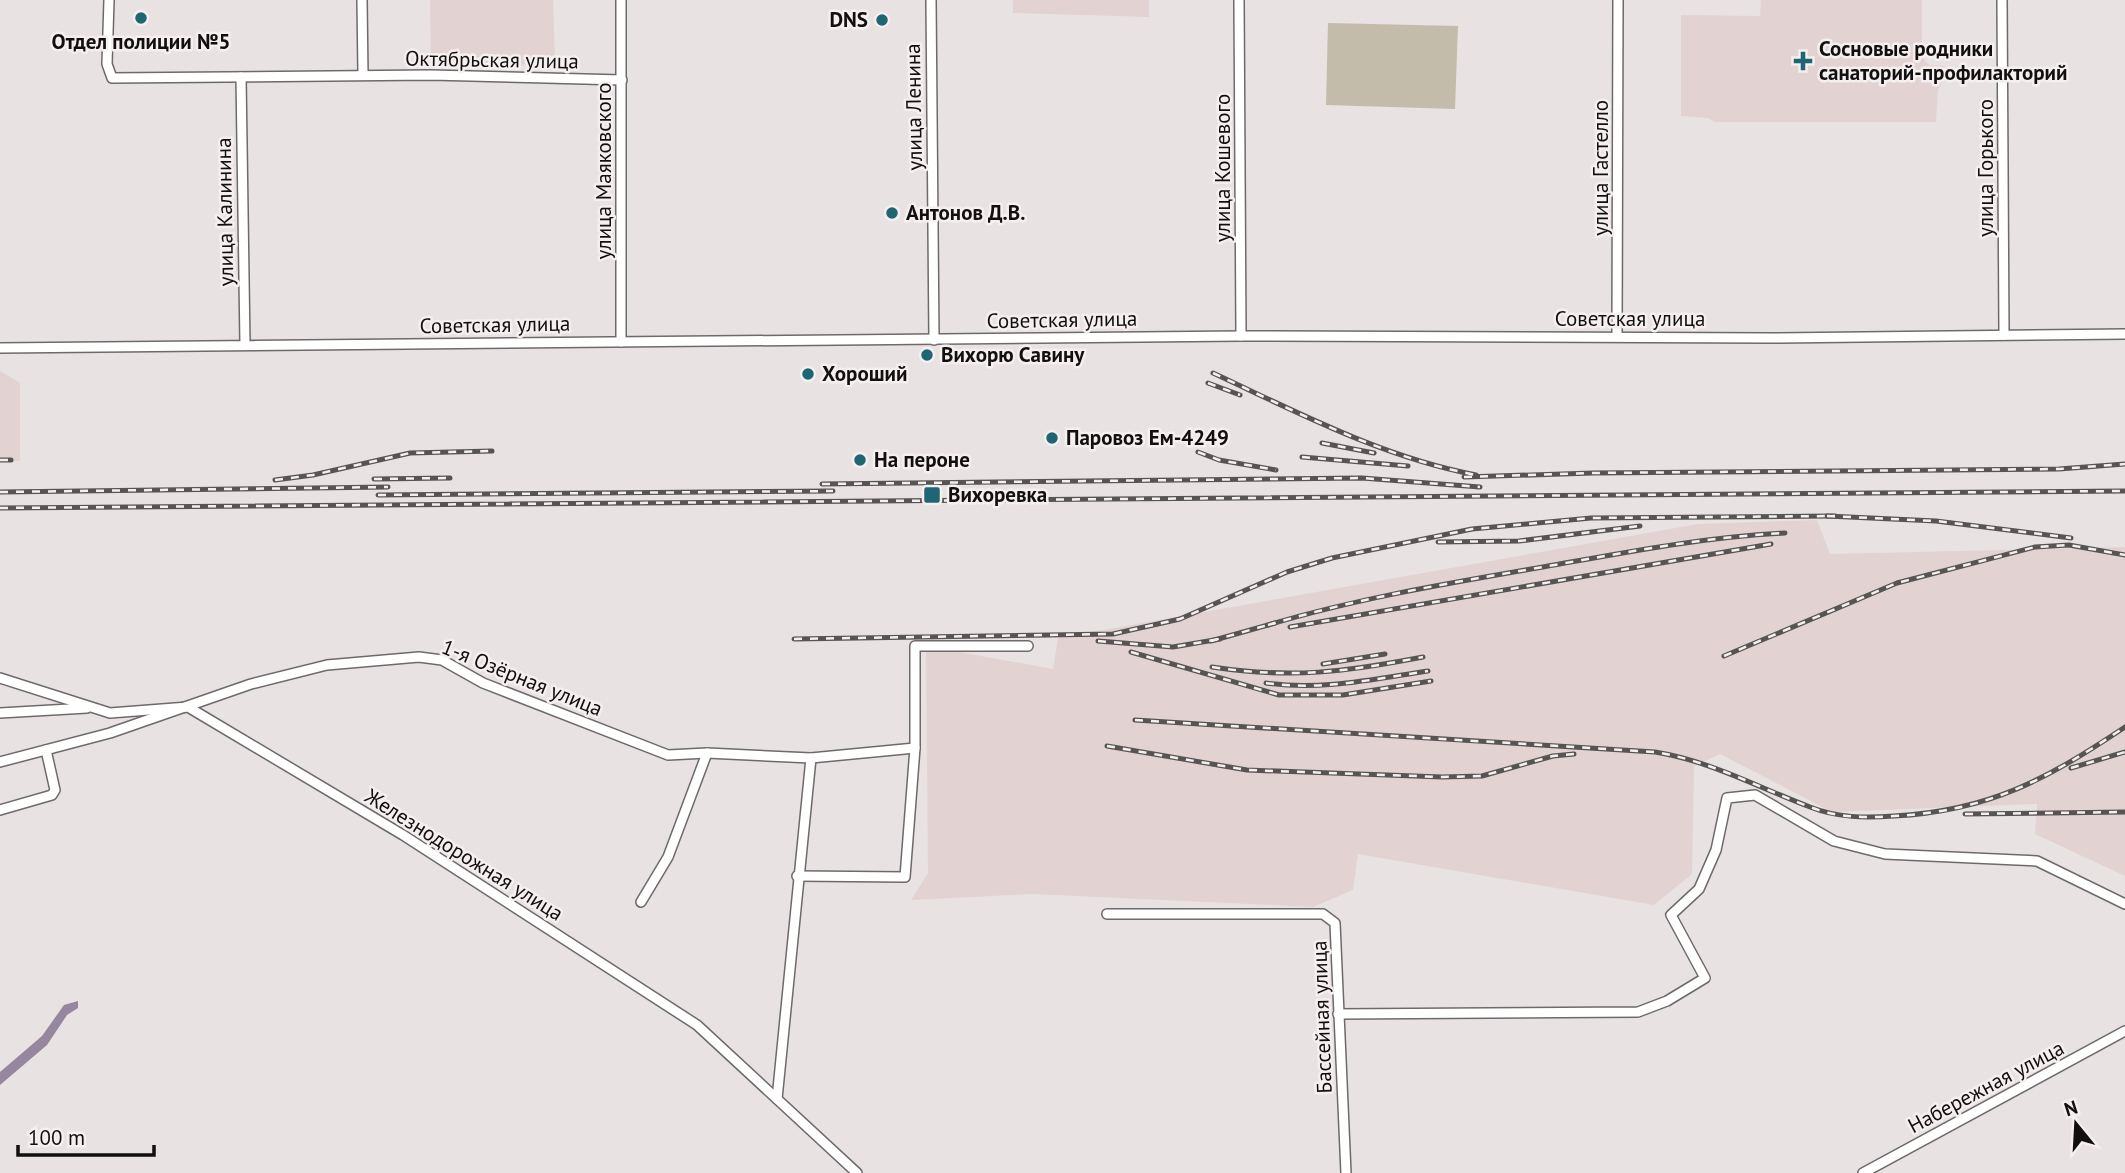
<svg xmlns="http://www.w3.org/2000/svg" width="2125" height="1173" font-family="'PT Sans',sans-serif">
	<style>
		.built { fill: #e2d3d2 }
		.green { fill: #c3bcaa }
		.water { fill: #96869e }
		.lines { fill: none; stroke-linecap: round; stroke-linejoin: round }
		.minor-casing { stroke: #6f6a6a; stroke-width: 12 }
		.minor { stroke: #fff; stroke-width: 9 }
		.rail-casing { stroke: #575454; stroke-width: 5 }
		.rail { stroke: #f5f0ef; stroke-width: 2.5; stroke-dasharray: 8; stroke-linecap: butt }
		.poi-dot { fill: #1f6675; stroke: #f5f0ef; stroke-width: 2.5 }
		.labels { text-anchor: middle; stroke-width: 5; stroke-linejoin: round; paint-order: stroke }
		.poi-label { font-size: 21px; font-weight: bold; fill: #110f0f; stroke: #f5f0ef; text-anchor: start }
		.street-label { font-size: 21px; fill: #110f0f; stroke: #f5f0ef }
	</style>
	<rect width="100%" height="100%" fill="#e8e2e2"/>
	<g class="built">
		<path d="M430 0H553L555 64 431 66Z"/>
		<path d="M1013 0H1149V17L1013 13Z"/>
		<path d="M1761 0H1922V57L1929 65 1944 66 1943 80 1938 90 1936 122H1715L1708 118 1681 116V15L1760 16Z"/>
		<path d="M0 371 20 383V461H0Z"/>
		<path d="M1817 520 1830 554 2125 547V876L2035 834 2037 804 1832 812 1720 754 1694 766 1692 874 1654 905 1358 854 1353 890 1313 907 1032 894 911 900 928 873 926 646 1053 669 1058 638 1698 524Z"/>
	</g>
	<path class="green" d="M1328 23 1458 26 1455 109 1326 105Z"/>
	<path class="water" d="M78 1001V1008L67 1015 47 1045 0 1085V1072L42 1036 64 1005Z"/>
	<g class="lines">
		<defs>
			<g id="minor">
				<path d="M109 0 107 64 112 78 431 75 622 80"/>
				<path d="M362 0 363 75"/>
				<path d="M931 0 934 340"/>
				<path d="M1239 0 1241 336"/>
				<path d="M2002 0 2004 335"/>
				<path d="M241 77 245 345"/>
				<path d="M1617 336 1618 0"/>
				<path d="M621 342V0"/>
				<path d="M0 348 1241 336 1769 338 2125 334"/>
				<path d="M0 678 110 713 188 707 403 835 697 1025 857 1173"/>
				<path d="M0 713 87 708"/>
				<path d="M0 762 110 733 251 684 327 665 419 657 442 660 483 683 668 755 707 753 811 758 915 748"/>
				<path d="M0 810 52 795 55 790 46 750"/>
				<path d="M797 876 905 877 915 748V646H1028"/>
				<path d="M641 902 668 857 707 753"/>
				<path d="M1107 914H1323L1335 923 1346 1173"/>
				<path d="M1338 1014 1638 1012 1667 1001 1705 978 1671 915 1699 889 1716 850 1727 798 1755 795 1834 841 1885 854 2037 861 2125 904"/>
				<path d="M777 1099 811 758"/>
				<path d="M1863 1173 2125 1031"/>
			</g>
		</defs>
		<use href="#minor" class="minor-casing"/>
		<use href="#minor" class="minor"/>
		<defs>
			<g id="rail">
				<path d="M1213 373C1299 413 1382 457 1476 475"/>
				<path d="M1208 383 1240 395"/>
				<path d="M1322 443 1374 453"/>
				<path d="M1198 452 1219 460 1276 470"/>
				<path d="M1302 457 1408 466"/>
				<path d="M0 460H11"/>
				<path d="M1464 477 1593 473 2059 469 2125 464"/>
				<path d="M374 479 450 478"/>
				<path d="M275 480 313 475 410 453 492 451"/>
				<path d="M822 484 1362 478 1480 487"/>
				<path d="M0 492 388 487"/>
				<path d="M378 495 833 491"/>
				<path d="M0 508 2125 491"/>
				<path d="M1827 516 1936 521 2071 538"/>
				<path d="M1438 542 1519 541 1640 526"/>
				<path d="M1268 625C1358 598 1450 583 1543 567 1623 553 1703 537 1785 533"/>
				<path d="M1290 627 1771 544"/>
				<path d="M794 639 1113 634 1180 619 1287 572 1332 558 1472 529 1591 518 1835 516"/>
				<path d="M1098 641 1173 647 1220 639"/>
				<path d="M1211 641 1275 623"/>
				<path d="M1131 652 1279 695H1343L1431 681"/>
				<path d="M1724 656 1897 583 2035 547 2069 545 2125 555"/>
				<path d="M1323 664 1385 654"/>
				<path d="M1212 667C1292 679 1345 672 1423 657"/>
				<path d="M1266 683C1321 691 1374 679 1428 671"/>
				<path d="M1135 720 1655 752C1711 761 1757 787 1810 807 1838 818 1865 818 1894 816 1990 811 2047 779 2125 727"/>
				<path d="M1107 746 1247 770 1442 777 1482 776 1553 756 1574 754"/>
				<path d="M2071 768 2125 752"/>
				<path d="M1965 814 2125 812"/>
			</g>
		</defs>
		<use href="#rail" class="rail-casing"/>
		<use href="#rail" class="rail"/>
	</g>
	<g class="poi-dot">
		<circle cx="141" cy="18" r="7"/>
		<circle cx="882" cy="20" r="7"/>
		<path d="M1799.5 50.5h7v7h7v7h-7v7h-7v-7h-7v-7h7z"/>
		<circle cx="892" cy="213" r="7"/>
		<circle cx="927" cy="355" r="7"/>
		<circle cx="808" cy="374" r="7"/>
		<circle cx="1052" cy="438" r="7"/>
		<circle cx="860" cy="460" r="7"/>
		<rect x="923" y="486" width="18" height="18" rx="3.5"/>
	</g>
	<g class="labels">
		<g class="poi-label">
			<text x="868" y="27" text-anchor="end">DNS</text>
			<text x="141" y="49" text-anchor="middle">Отдел полиции №5</text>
			<text x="1819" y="56">Сосновые родники<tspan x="1819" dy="24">санаторий-профилакторий</tspan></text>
			<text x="906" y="220">Антонов Д.В.</text>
			<text x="941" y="362">Вихорю Савину</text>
			<text x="822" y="381">Хороший</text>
			<text x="1066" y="445">Паровоз Ем-4249</text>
			<text x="874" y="467">На пероне</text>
			<text x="948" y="502">Вихоревка</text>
		</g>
		<g class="street-label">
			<text transform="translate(492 60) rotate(1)" y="7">Октябрьская улица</text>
			<text transform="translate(914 107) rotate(-91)" y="7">улица Ленина</text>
			<text transform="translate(1223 168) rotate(-90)" y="7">улица Кошевого</text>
			<text transform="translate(1601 168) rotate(-90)" y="7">улица Гастелло</text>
			<text transform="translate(1986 168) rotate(-90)" y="7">улица Горького</text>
			<text transform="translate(604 171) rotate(-90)" y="7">улица Маяковского</text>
			<text transform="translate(225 212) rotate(-91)" y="7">улица Калинина</text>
			<text x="1630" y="326">Советская улица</text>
			<text transform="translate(1062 320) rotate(-1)" y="7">Советская улица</text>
			<text transform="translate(495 325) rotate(-1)" y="7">Советская улица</text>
			<text transform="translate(522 678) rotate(22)" y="7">1-я Озёрная улица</text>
			<text transform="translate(464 855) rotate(32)" y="7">Железнодорожная улица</text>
			<text transform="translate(1322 1017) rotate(-92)" y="7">Бассейная улица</text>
			<text transform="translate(1986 1087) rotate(-28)" y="7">Набережная улица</text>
		</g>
	</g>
	<g transform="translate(2076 1124) rotate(342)" stroke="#f5f0ef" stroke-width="5" paint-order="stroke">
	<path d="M0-5L12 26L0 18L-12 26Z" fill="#110f0f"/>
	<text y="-10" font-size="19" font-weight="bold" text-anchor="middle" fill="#110f0f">N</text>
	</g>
	<path d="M18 1145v10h136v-10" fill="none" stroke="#110f0f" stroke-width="3.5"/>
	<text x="28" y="1145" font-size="21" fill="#110f0f" stroke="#f5f0ef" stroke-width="5" paint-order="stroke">100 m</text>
</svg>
